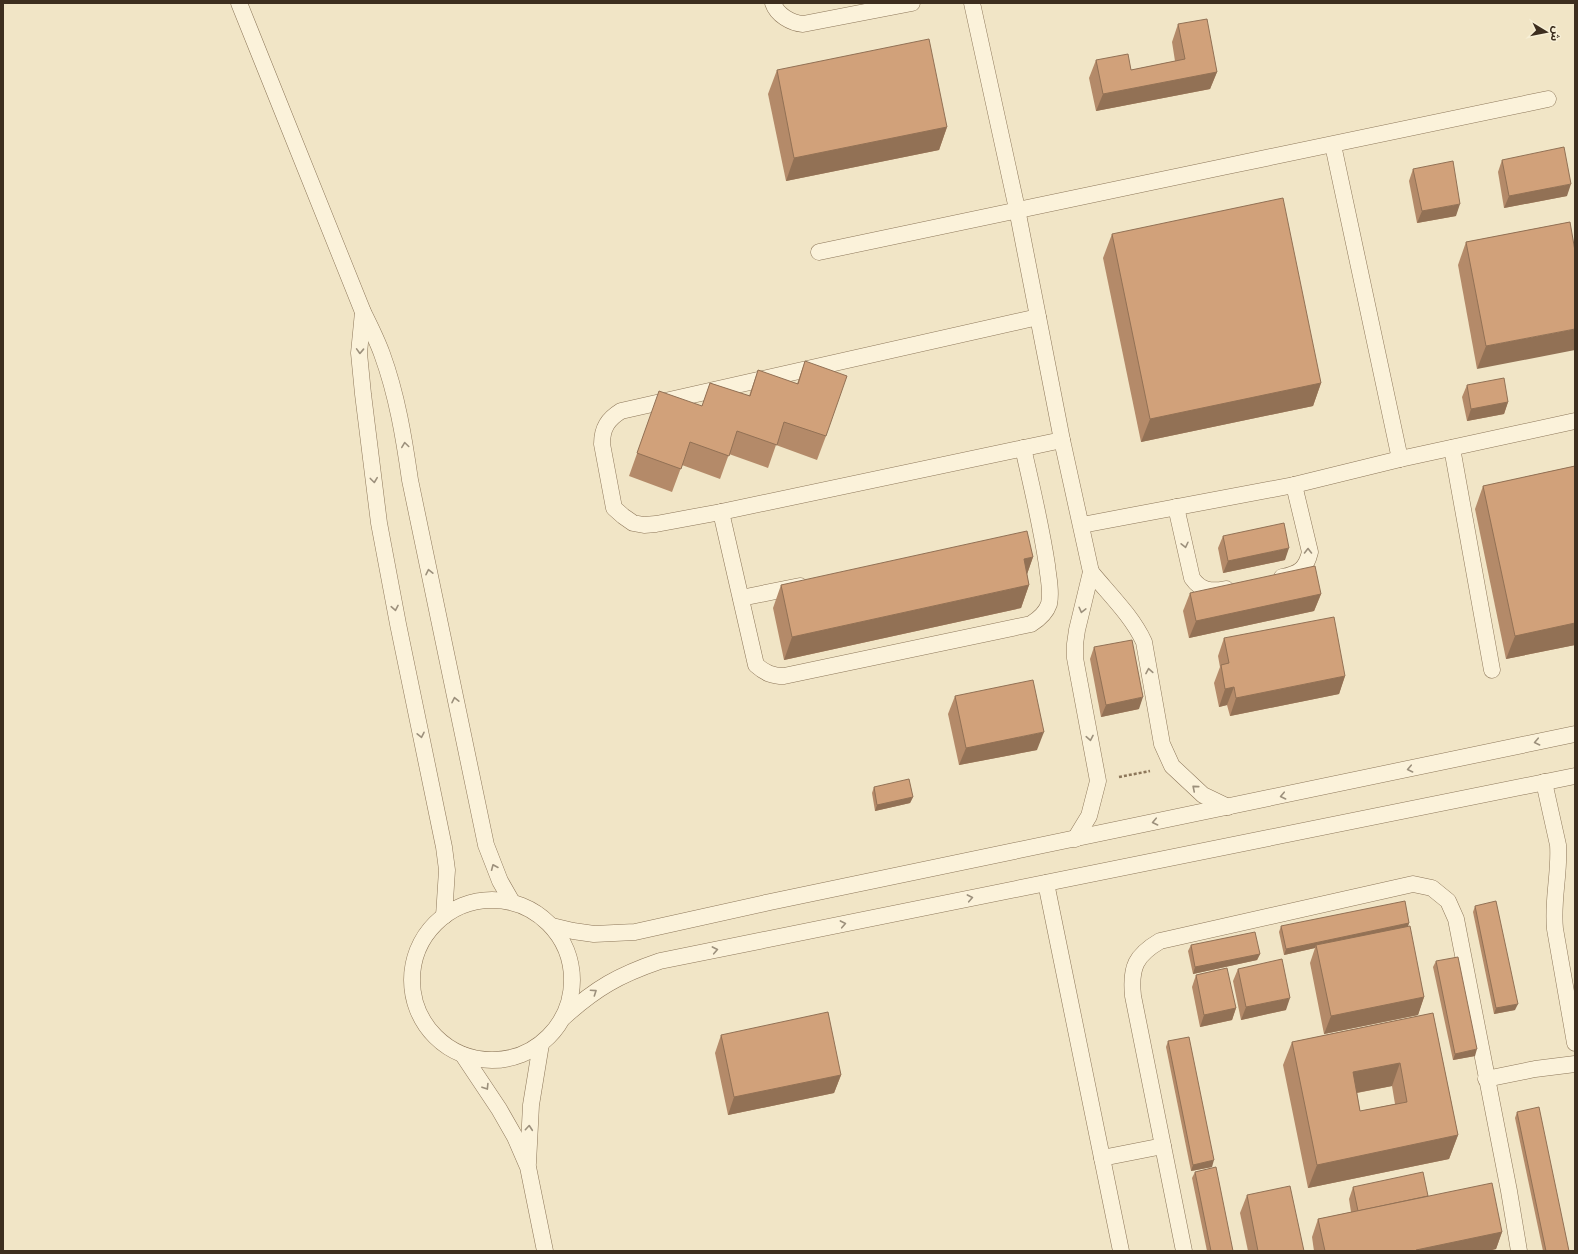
<svg xmlns="http://www.w3.org/2000/svg" width="1578" height="1254" font-family="'Noto Serif','Noto Sans Arabic',serif">
	<style>
		.lines { fill: none; stroke-linecap: round; stroke-linejoin: round }
		.service-casing { stroke: #8d775a; stroke-width: 17 }
		.path { stroke: #8d775a; stroke-width: 2.5; stroke-dasharray: 3 2; stroke-linecap: butt }
		.service { stroke: #fbf2da; stroke-width: 16 }
		.wall { fill: #b48a69; fill-rule: evenodd }
		.shaded-wall { fill: #927155 }
		.building { fill: #d1a17a; stroke: #927155; fill-rule: evenodd }
		.oneway { stroke: #9c907c }
	</style>
	<rect width="100%" height="100%" fill="#f1e5c6"/>
	<g class="lines">
		<defs>
			<g id="service">
				<path d="M239 3 363 312C370 326 377 340 382 354 397 395 404 438 410 480L486 845 500 881 512 902"/>
				<path d="M773 3C777 15 791 23 803 24L912 3"/>
				<path d="M972 3 1017 209 1062 440 1091 572 1077 630 1075 644V658L1098 781 1089 816 1075 839"/>
				<path d="M1333 145 1400 459"/>
				<path d="M819 252C1062 199 1305 151 1548 99"/>
				<path d="M363 312 359 353 363 394 379 523 398 624 444 847 447 870 444 916"/>
				<path d="M1038 317 621 411C608 419 602 428 602 444L614 508 623 516 633 523 644 525 656 524 721 512 1062 440"/>
				<path d="M1452 448 1492 670"/>
				<path d="M1176 507 1192 578C1201 591 1211 592 1226 589"/>
				<path d="M721 512 756 665C765 673 772 676 784 676L1031 624C1039 619 1046 613 1049 604 1052 591 1048 577 1047 565 1041 525 1032 487 1023 448"/>
				<path d="M1082 525 1294 485 1400 459 1575 421"/>
				<path d="M1091 572C1109 594 1132 616 1144 642L1162 744 1172 766 1203 795 1228 807"/>
				<path d="M1282 577C1299 574 1306 569 1310 552L1294 485"/>
				<path d="M741 598 800 586"/>
				<path d="M1544 782 1558 845C1560 873 1552 900 1555 929L1575 1043"/>
				<path d="M1046 883 1121 1251"/>
				<circle cx="492" cy="980" r="80"/>
				<path d="M552 926 573 931 594 934 635 932 770 902 1575 734"/>
				<path d="M564 1017C596 988 619 975 660 961L1575 776"/>
				<path d="M463 1055 499 1109 515 1137 528 1167 545 1251"/>
				<path d="M1486 1079 1535 1069 1575 1064"/>
				<path d="M1102 1158 1163 1146"/>
				<path d="M528 1163 531 1105 541 1044"/>
				<path d="M1184 1251 1133 996C1130 967 1136 955 1160 941L1413 884 1432 888 1448 901 1456 919 1509 1191 1519 1251"/>
			</g>
		</defs>
		<use href="#service" class="service-casing"/>
		<path class="path" d="M1119 777 1150 771"/>
		<use href="#service" class="service"/>
	</g>
	<g class="wall">
		<path d="M1178 24 1217 72 1210 89 1096 111 1089 78 1096 60 1131 70 1175 61 1172 42Z"/>
		<path d="M777 70 947 127 939 150 786 181 768 94Z"/>
		<path d="M1502 160 1567 196 1504 208 1498 172Z"/>
		<path d="M1413 169 1456 216 1417 223 1409 181Z"/>
		<path d="M1570 222 1477 369 1458 265 1466 242Z"/>
		<path d="M1112 234 1321 383 1313 406 1141 442 1103 258Z"/>
		<path d="M805 361 826 436 817 460 776 445 768 468 729 454 720 479 682 465 672 492 629 476 651 414 702 406 710 383 749 396 758 370 797 384Z"/>
		<path d="M1467 385 1508 402 1504 414 1467 421 1462 397Z"/>
		<path d="M1575 466V645L1506 659 1475 509 1483 486Z"/>
		<path d="M1223 536 1285 560 1223 573 1218 548Z"/>
		<path d="M1033 557 1027 574 1029 585 1021 608 784 660 773 608 781 585Z"/>
		<path d="M1190 593 1321 594 1314 611 1189 638 1183 611Z"/>
		<path d="M1224 638 1345 676 1339 694 1230 716 1227 705 1219 707 1214 683 1220 667 1218 656Z"/>
		<path d="M1094 647 1139 709 1101 717 1090 659Z"/>
		<path d="M955 696 1037 750 959 765 948 714Z"/>
		<path d="M874 787 913 797 910 803 875 811 872 793Z"/>
		<path d="M1475 906 1515 1010 1494 1014 1473 912Z"/>
		<path d="M1409 923 1408 926 1424 997 1418 1015 1324 1034 1310 963 1315 948 1284 955 1279 932 1281 926Z"/>
		<path d="M1191 945 1260 954 1257 960 1193 974 1188 951Z"/>
		<path d="M1436 961 1475 1056 1453 1060 1433 967Z"/>
		<path d="M1238 969 1286 1010 1241 1020 1233 981Z"/>
		<path d="M1196 975 1236 1008 1232 1020 1200 1027 1192 987Z"/>
		<path d="M1433 1013 1458 1135 1449 1159 1308 1188 1283 1065 1292 1042ZM1392 1086 1395 1104 1360 1111 1357 1093Z"/>
		<path d="M721 1035 841 1075 834 1093 728 1115 715 1053Z"/>
		<path d="M1168 1041 1212 1167 1191 1171 1166 1047Z"/>
		<path d="M1517 1112 1569 1251H1543L1515 1118Z"/>
		<path d="M1195 1172 1233 1251H1207L1192 1178Z"/>
		<path d="M1353 1187 1428 1196 1502 1232 1496 1249 1488 1251H1314L1312 1237 1318 1219 1351 1212 1349 1199Z"/>
		<path d="M1247 1195 1304 1251H1248L1240 1213Z"/>
	</g>
	<g class="shaded-wall">
		<path d="M1217 72 1210 89 1096 111 1103 94Z"/>
		<path d="M947 127 939 150 786 181 794 158Z"/>
		<path d="M1571 184 1567 196 1504 208 1509 196Z"/>
		<path d="M1460 204 1456 216 1417 223 1422 211Z"/>
		<path d="M1575 329V350L1477 369 1486 346Z"/>
		<path d="M1321 383 1313 406 1141 442 1150 419Z"/>
		<path d="M1508 402 1504 414 1467 421 1471 409Z"/>
		<path d="M1289 548 1285 560 1223 573 1228 561Z"/>
		<path d="M1033 557 1025 580 1024 559Z"/>
		<path d="M1029 585 1021 608 784 660 792 637Z"/>
		<path d="M1321 594 1314 611 1189 638 1196 621Z"/>
		<path d="M1575 623V645L1506 659 1515 636Z"/>
		<path d="M1345 676 1339 694 1230 716 1236 698Z"/>
		<path d="M1234 687 1227 705 1219 707 1225 689Z"/>
		<path d="M1143 697 1139 709 1101 717 1106 705Z"/>
		<path d="M1044 732 1037 750 959 765 966 748Z"/>
		<path d="M913 797 910 803 875 811 877 805Z"/>
		<path d="M1409 923 1407 929 1316 945 1315 948 1284 955 1286 949Z"/>
		<path d="M1260 954 1257 960 1193 974 1195 967Z"/>
		<path d="M1424 997 1418 1015 1324 1034 1331 1016Z"/>
		<path d="M1290 998 1286 1010 1241 1020 1246 1007Z"/>
		<path d="M1518 1004 1515 1010 1494 1014 1496 1008Z"/>
		<path d="M1236 1008 1232 1020 1200 1027 1204 1015Z"/>
		<path d="M1477 1049 1475 1056 1453 1060 1455 1054Z"/>
		<path d="M1400 1063 1392 1086 1345 1095 1353 1072Z"/>
		<path d="M841 1075 834 1093 728 1115 734 1097Z"/>
		<path d="M1458 1135 1449 1159 1308 1188 1317 1165Z"/>
		<path d="M1214 1160 1212 1167 1191 1171 1193 1165Z"/>
		<path d="M1502 1232 1496 1249 1488 1251H1416V1250Z"/>
	</g>
	<g class="building">
		<path d="M1207 19 1217 72 1103 94 1096 60 1128 54 1131 70 1185 59 1178 24Z"/>
		<path d="M929 39 947 127 794 158 777 70Z"/>
		<path d="M1564 147 1571 184 1509 196 1502 160Z"/>
		<path d="M1453 161 1460 204 1422 211 1413 169Z"/>
		<path d="M1283 198 1321 383 1150 419 1112 234Z"/>
		<path d="M1570 222 1575 251V329L1486 346 1466 242Z"/>
		<path d="M805 361 847 376 826 436 784 422 777 445 737 431 729 456 690 442 681 469 637 453 659 391 702 406 710 383 750 396 758 370 798 384Z"/>
		<path d="M1504 378 1508 402 1471 409 1467 385Z"/>
		<path d="M1575 466V623L1515 636 1483 486Z"/>
		<path d="M1284 523 1289 548 1228 561 1223 536Z"/>
		<path d="M1027 531 1033 557 1024 559 1029 585 792 637 781 585Z"/>
		<path d="M1315 566 1321 594 1196 621 1190 593Z"/>
		<path d="M1334 617 1345 676 1236 698 1234 687 1225 689 1221 665 1229 663 1224 638Z"/>
		<path d="M1132 640 1143 697 1106 705 1094 647Z"/>
		<path d="M1033 680 1044 732 966 748 955 696Z"/>
		<path d="M909 779 913 797 877 805 874 787Z"/>
		<path d="M1405 901 1409 923 1286 949 1281 926Z"/>
		<path d="M1496 901 1518 1004 1496 1008 1475 906Z"/>
		<path d="M1410 926 1424 997 1331 1016 1316 945Z"/>
		<path d="M1255 932 1260 954 1195 967 1191 945Z"/>
		<path d="M1458 957 1477 1049 1455 1054 1436 961Z"/>
		<path d="M1282 959 1290 998 1246 1007 1238 969Z"/>
		<path d="M1227 968 1236 1008 1204 1015 1196 975Z"/>
		<path d="M828 1012 841 1075 734 1097 721 1035Z"/>
		<path d="M1433 1013 1458 1135 1317 1165 1292 1042ZM1400 1063 1407 1102 1360 1111 1353 1072Z"/>
		<path d="M1189 1037 1214 1160 1193 1165 1168 1041Z"/>
		<path d="M1539 1107 1569 1251H1546L1517 1112Z"/>
		<path d="M1216 1167 1233 1251H1211L1195 1172Z"/>
		<path d="M1423 1172 1428 1196 1358 1211 1353 1187Z"/>
		<path d="M1492 1183 1502 1232 1416 1250 1417 1251H1325L1318 1219Z"/>
		<path d="M1290 1186 1304 1251H1258L1247 1195Z"/>
	</g>
	<defs><path id="oneway-chevron" d="M-2-3.5L2.5 0L-2 3.5" fill="none" stroke-width="1.6" stroke-linecap="round" stroke-linejoin="round"/></defs>
	<g class="oneway">
		<use href="#oneway-chevron" transform="translate(360 351) rotate(92)"/>
		<use href="#oneway-chevron" transform="translate(405 445) rotate(-98)"/>
		<use href="#oneway-chevron" transform="translate(374 480) rotate(83)"/>
		<use href="#oneway-chevron" transform="translate(1185 545) rotate(77)"/>
		<use href="#oneway-chevron" transform="translate(1308 551) rotate(-90)"/>
		<use href="#oneway-chevron" transform="translate(429 572) rotate(-102)"/>
		<use href="#oneway-chevron" transform="translate(395 608) rotate(79)"/>
		<use href="#oneway-chevron" transform="translate(1082 610) rotate(104)"/>
		<use href="#oneway-chevron" transform="translate(1149 671) rotate(-100)"/>
		<use href="#oneway-chevron" transform="translate(455 700) rotate(-102)"/>
		<use href="#oneway-chevron" transform="translate(421 735) rotate(78)"/>
		<use href="#oneway-chevron" transform="translate(1090 738) rotate(79)"/>
		<use href="#oneway-chevron" transform="translate(1537 742) rotate(168)"/>
		<use href="#oneway-chevron" transform="translate(1410 769) rotate(168)"/>
		<use href="#oneway-chevron" transform="translate(1195 788) rotate(-140)"/>
		<use href="#oneway-chevron" transform="translate(1283 796) rotate(168)"/>
		<use href="#oneway-chevron" transform="translate(1155 822) rotate(168)"/>
		<use href="#oneway-chevron" transform="translate(494 867) rotate(-113)"/>
		<use href="#oneway-chevron" transform="translate(970 898) rotate(-11)"/>
		<use href="#oneway-chevron" transform="translate(843 924) rotate(-11)"/>
		<use href="#oneway-chevron" transform="translate(715 950) rotate(-11)"/>
		<use href="#oneway-chevron" transform="translate(594 992) rotate(-34)"/>
		<use href="#oneway-chevron" transform="translate(486 1087) rotate(58)"/>
		<use href="#oneway-chevron" transform="translate(529 1128) rotate(-85)"/>
	</g>
	<rect width="1578" height="1254" fill="none" stroke="#3d2e1f" stroke-width="8"/>
	<g transform="translate(1546 32) rotate(100)" stroke="#f7efd6" stroke-width="3" paint-order="stroke">
	<path d="M0-3L7 15L0 10L-7 15Z" fill="#3d2e1f"/>
	<text y="-6" font-size="11" font-weight="bold" text-anchor="middle" fill="#3d2e1f">ش</text>
	</g>
</svg>
